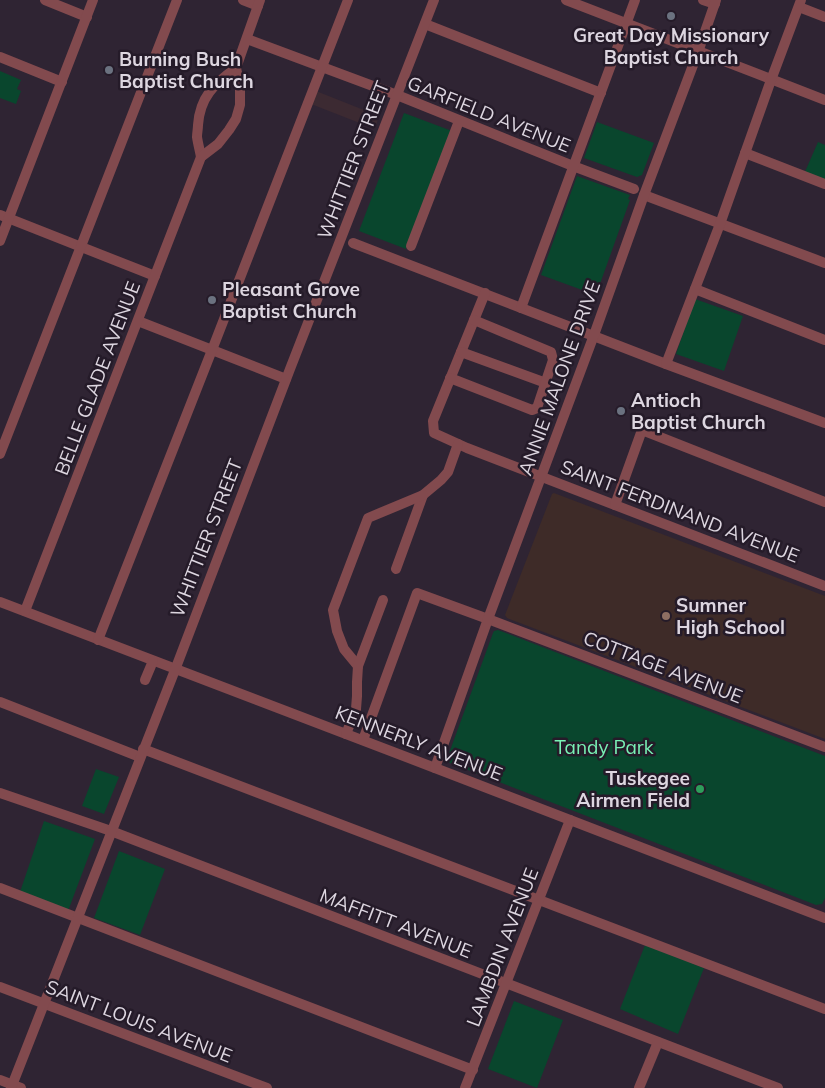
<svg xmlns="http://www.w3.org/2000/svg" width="825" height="1088" font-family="Mulish,sans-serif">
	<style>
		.commercial { fill: #3c2a32 }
		.education { fill: #3e2b28 }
		.green { fill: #09462d }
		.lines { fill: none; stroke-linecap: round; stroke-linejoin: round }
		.minor { stroke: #824a4e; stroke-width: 10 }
		.worship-dot { fill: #6b7280; stroke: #251b29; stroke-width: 2 }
		.education-dot { fill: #8d6e63; stroke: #251b29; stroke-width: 2 }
		.leisure-dot { fill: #2e9e5b; stroke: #251b29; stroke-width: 2 }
		.labels { text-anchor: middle; stroke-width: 5; stroke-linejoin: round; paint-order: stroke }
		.poi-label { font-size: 19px; font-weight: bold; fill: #ddd6e0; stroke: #251b29; text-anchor: start }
		.street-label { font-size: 19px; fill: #ddd6e0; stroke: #251b29 }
		.park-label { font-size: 19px; fill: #79f1b5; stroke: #251b29 }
	</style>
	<rect width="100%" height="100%" fill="#2f2433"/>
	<path class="commercial" d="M316 91 379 116 375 129 311 104Z"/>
	<path class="education" d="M554 493 825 596V739L507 618 505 615 552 494Z"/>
	<g class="green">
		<path d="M0 71 21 80 17 89 21 91 16 104 0 98Z"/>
		<path d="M404 113 452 131 406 249 359 231Z"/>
		<path d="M597 122 654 143 642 175 637 177 584 158Z"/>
		<path d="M818 142 825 145V182L804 174Z"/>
		<path d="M577 176 630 195 628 199 630 200 596 295 541 275Z"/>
		<path d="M695 299 743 316 724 371 676 354Z"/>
		<path d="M498 630 825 756V898L822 904 816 905 450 763 447 760 448 756 493 633 494 631Z"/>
		<path d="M96 769 119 777 104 814 82 806Z"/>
		<path d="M44 821 95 839 68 911 20 892Z"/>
		<path d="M119 851 165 869 140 935 94 918Z"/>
		<path d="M645 945 704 968 678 1034 620 1009Z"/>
		<path d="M514 1001 563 1020 537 1088 488 1069Z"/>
	</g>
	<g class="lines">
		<g class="minor">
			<path d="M45 0 87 17"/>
			<path d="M243 0 258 6"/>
			<path d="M566 0 825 100"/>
			<path d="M703 0 715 4"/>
			<path d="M799 7 825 17"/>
			<path d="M425 24 601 93"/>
			<path d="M247 39 397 95 573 166 634 189"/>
			<path d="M0 57 62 82"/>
			<path d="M745 153 825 184"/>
			<path d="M201 157C200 151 198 144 197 137 197 133 198 129 198 125 200 97 214 84 236 68"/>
			<path d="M644 195 825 263"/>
			<path d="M0 215 155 276"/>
			<path d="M0 241 93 0"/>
			<path d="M353 243 666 364 825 423"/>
			<path d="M411 246 459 121"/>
			<path d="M695 289 825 340"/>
			<path d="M485 293 433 421 434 433 467 448 825 586"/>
			<path d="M521 308 635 0"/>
			<path d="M138 321 286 379"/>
			<path d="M461 352 546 383"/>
			<path d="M666 364 720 224 771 80 801 0"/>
			<path d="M450 378 532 410 537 408 553 360 551 352 474 320"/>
			<path d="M0 454 177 0"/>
			<path d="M615 505 642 430 825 502"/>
			<path d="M396 569 423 495 441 480 448 472 458 444"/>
			<path d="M0 602 435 768 825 918"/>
			<path d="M25 611 201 157 218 144 229 130 236 119 240 105V86L236 68 260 0"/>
			<path d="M98 640 212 350 348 0"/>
			<path d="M358 666 344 649 337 631 333 610 368 518 423 495"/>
			<path d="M145 680 153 661"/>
			<path d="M0 702 140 757"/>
			<path d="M346 734 356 709 357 696V682L358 666 383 600"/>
			<path d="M363 740 417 593 488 619 825 747"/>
			<path d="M143 749 825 1009"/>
			<path d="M435 768 488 619 594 335 644 195 698 52 716 0"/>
			<path d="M0 793 111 831 778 1088"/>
			<path d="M0 888 473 1070"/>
			<path d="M0 987 267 1088"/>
			<path d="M0 1080 21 1088"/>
			<path d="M11 1088 175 670 290 369 434 0"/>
			<path d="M465 1088 570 820"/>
			<path d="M639 1088 658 1042"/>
		</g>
	</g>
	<g class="worship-dot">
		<circle cx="671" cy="16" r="5"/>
		<circle cx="109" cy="70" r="5"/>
		<circle cx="212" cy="300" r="5"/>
		<circle cx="621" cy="411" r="5"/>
	</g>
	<circle class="education-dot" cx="666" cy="616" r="5"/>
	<circle class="leisure-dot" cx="700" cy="789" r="5"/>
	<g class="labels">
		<g class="poi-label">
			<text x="671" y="42" text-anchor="middle">Great Day Missionary<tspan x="671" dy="22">Baptist Church</tspan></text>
			<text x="119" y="66">Burning Bush<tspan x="119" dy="22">Baptist Church</tspan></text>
			<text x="222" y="296">Pleasant Grove<tspan x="222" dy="22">Baptist Church</tspan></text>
			<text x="631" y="407">Antioch<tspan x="631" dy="22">Baptist Church</tspan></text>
			<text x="676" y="612">Sumner<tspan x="676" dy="22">High School</tspan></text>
			<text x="690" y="785" text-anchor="end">Tuskegee<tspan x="690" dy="22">Airmen Field</tspan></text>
		</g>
		<g class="street-label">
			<text transform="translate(489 114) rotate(22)" y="7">GARFIELD AVENUE</text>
			<text transform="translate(353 160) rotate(-69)" y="7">WHITTIER STREET</text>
			<text transform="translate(97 378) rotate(-69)" y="7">BELLE GLADE AVENUE</text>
			<text transform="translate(559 378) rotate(-70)" y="7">ANNIE MALONE DRIVE</text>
			<text transform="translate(680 511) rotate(21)" y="7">SAINT FERDINAND AVENUE</text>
			<text transform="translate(206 538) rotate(-69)" y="7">WHITTIER STREET</text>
			<text transform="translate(663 667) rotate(21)" y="7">COTTAGE AVENUE</text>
			<text transform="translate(419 743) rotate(21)" y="7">KENNERLY AVENUE</text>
			<text transform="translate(396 923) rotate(21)" y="7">MAFFITT AVENUE</text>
			<text transform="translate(502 947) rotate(-69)" y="7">LAMBDIN AVENUE</text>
			<text transform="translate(139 1021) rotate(21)" y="7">SAINT LOUIS AVENUE</text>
		</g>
		<g class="park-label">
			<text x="604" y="754">Tandy Park</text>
		</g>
	</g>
</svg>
